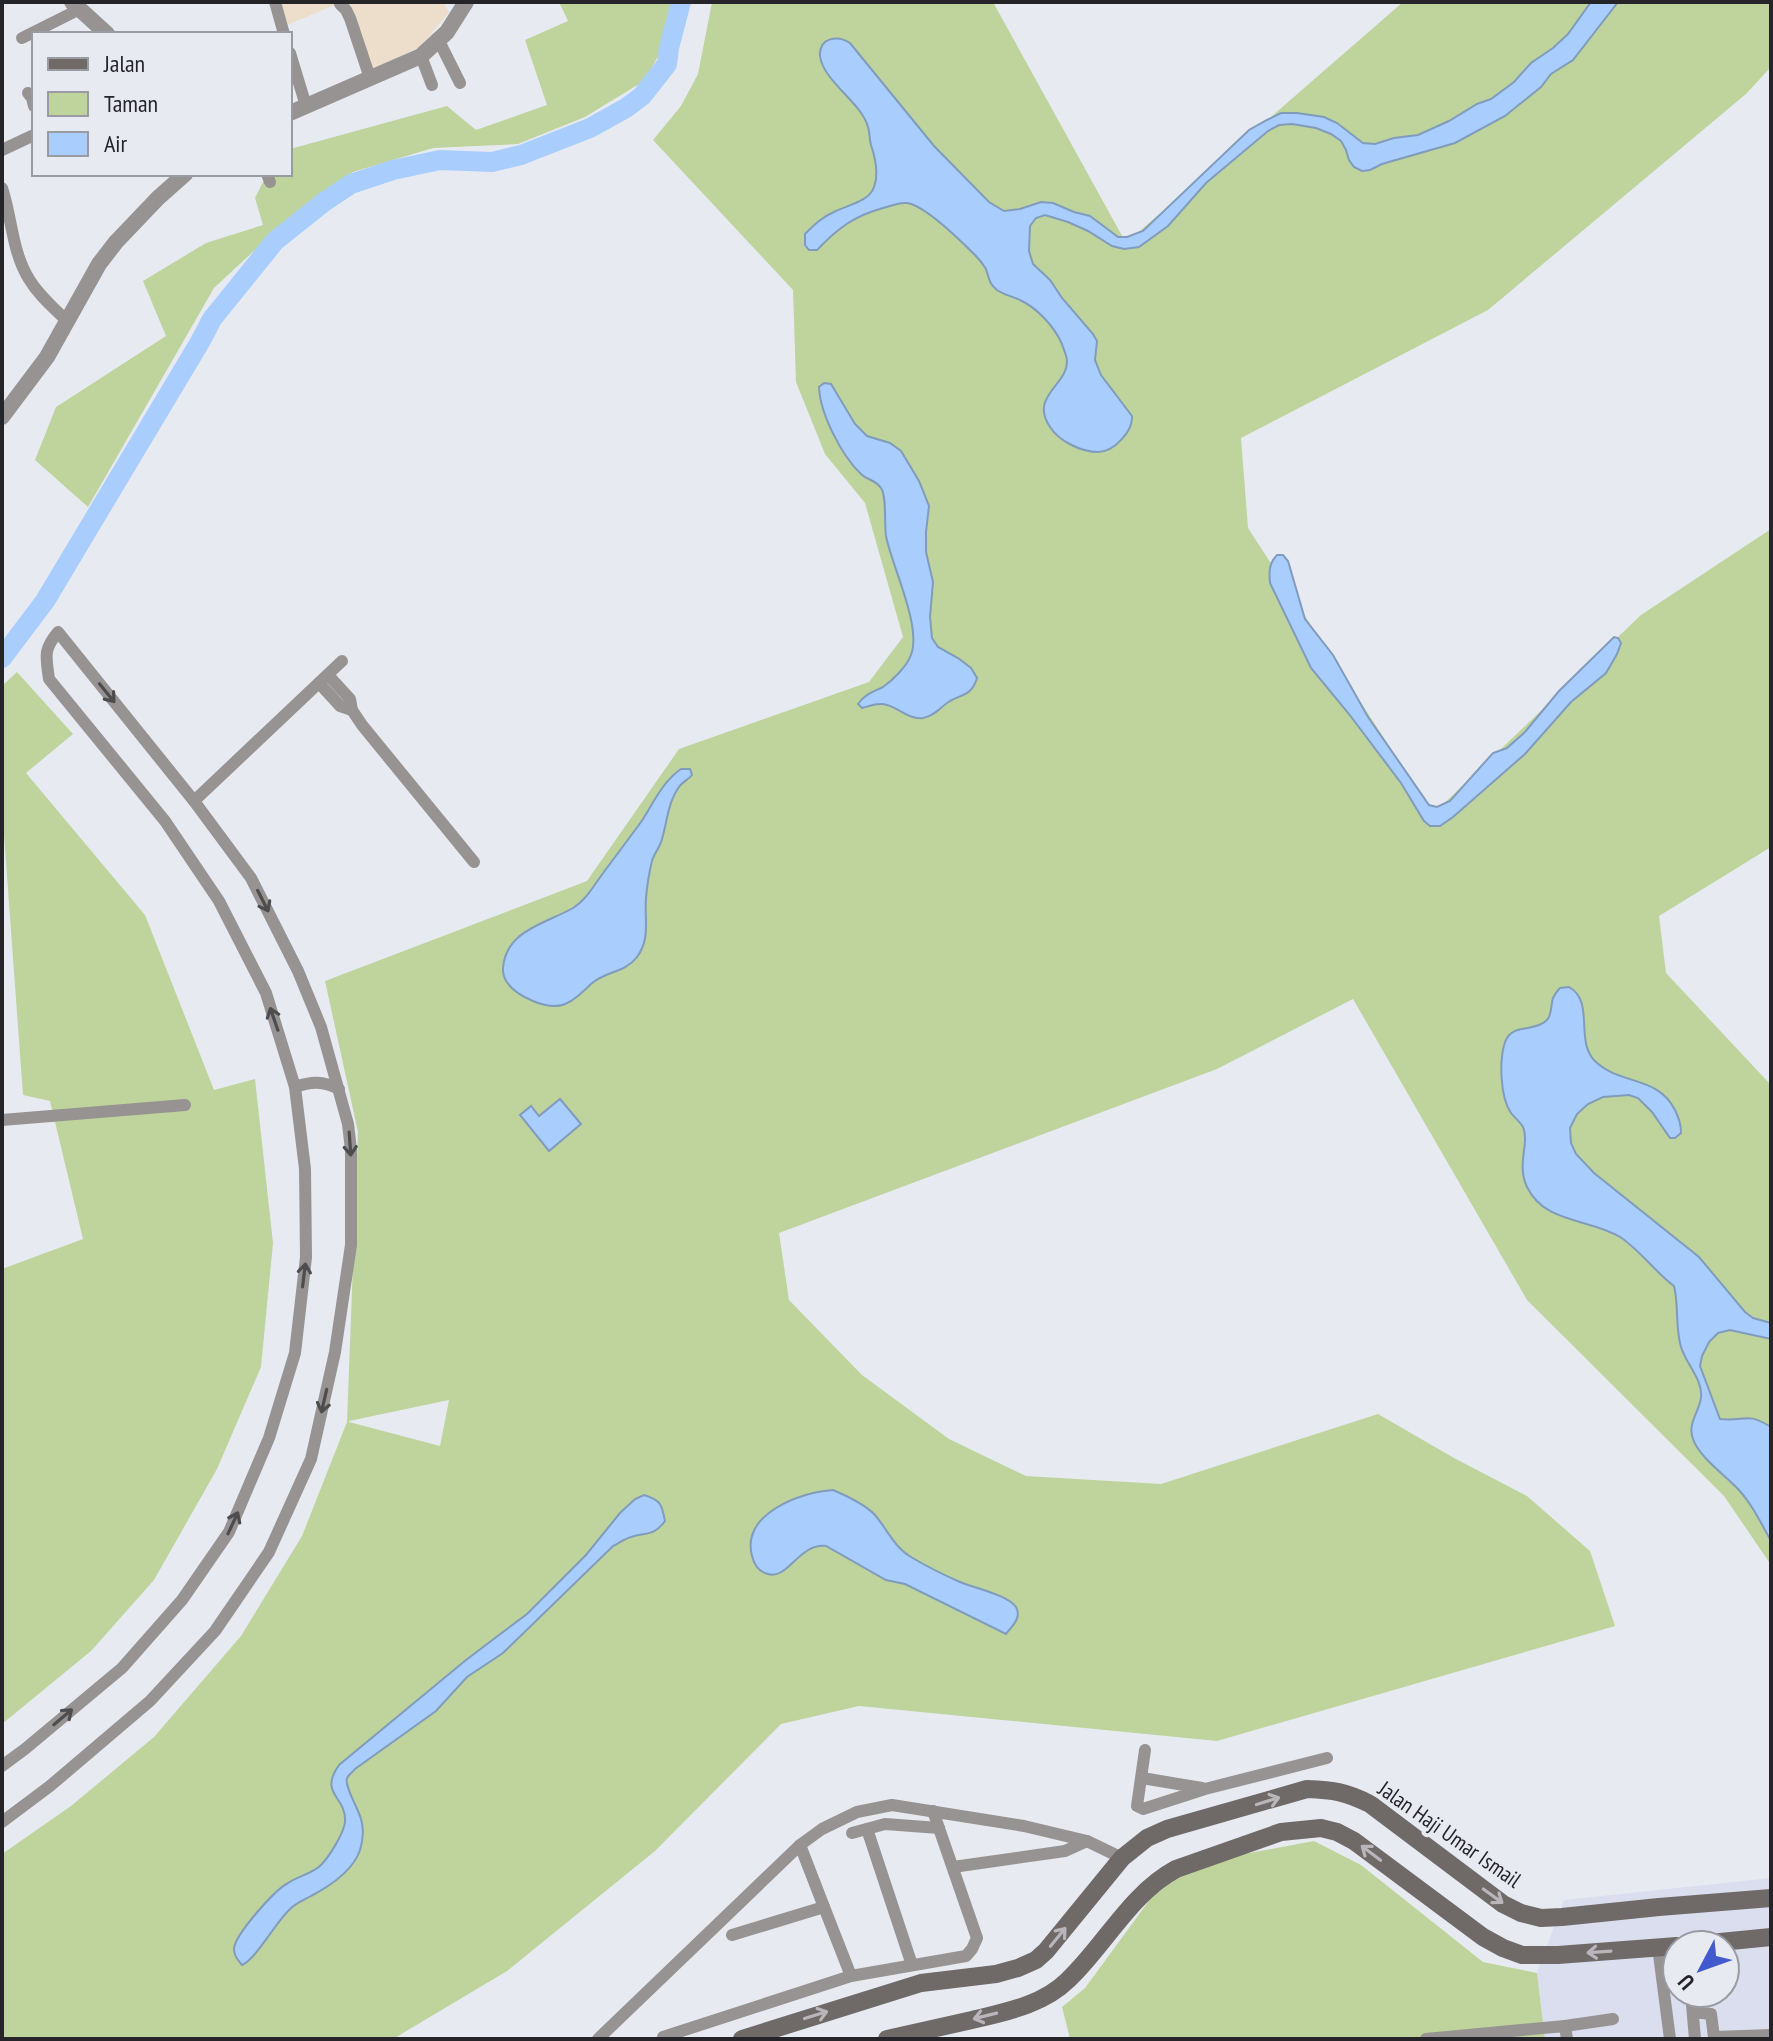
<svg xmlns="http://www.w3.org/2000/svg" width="1773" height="2041" font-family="'PT Sans Narrow',sans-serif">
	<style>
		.built { fill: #dbdeee; fill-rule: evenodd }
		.industrial { fill: #ecdecb }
		.green { fill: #bed49c; fill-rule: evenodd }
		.water { fill: #a9cefd; stroke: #819bbd; stroke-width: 2 }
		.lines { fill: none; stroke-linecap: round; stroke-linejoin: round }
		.river { stroke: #a9cefd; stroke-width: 20 }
		.minor { stroke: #979392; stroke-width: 12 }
		.tertiary { stroke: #979392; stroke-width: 16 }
		.secondary { stroke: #6f6968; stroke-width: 18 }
		.oneway { stroke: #4d4c4e }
		.oneway2 { stroke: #b8b6bb }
		.labels { text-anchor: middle; stroke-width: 8; stroke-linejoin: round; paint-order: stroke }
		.street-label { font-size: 22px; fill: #252529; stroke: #e8eaf2 }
	</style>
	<rect width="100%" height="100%" fill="#e8eaf2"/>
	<path class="built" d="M1771 1878V2039H1545L1537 1973 1564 1900ZM1677 1945H1725V1993H1677Z"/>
	<g class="industrial">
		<path d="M274 2H342L280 28Z"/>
		<path d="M343 2H443L449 12 420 47 368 72Z"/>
	</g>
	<g class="green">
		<path d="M559 2H674L667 41 644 81 585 117 518 144 433 148 353 172 271 235 214 288 88 507 35 460 56 407 166 336 143 281 206 243 263 225 255 198 267 174H290V149L447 106 476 130 547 105 525 40 568 21Z"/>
		<path d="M712 2H993L1126 243 1403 2H1771V67L1746 94 1488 310 1241 438 1248 528 1433 814 1641 615 1771 529V847L1659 916 1666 973 1771 1085V1565L1724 1496 1527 1300 1353 999 1217 1069 779 1233 789 1300 862 1375 949 1439 1026 1476 1161 1484 1378 1414 1454 1458 1527 1496 1590 1551 1615 1626 1217 1741 859 1706 781 1724 655 1851 507 1971 393 2039H2V1854L71 1806 154 1737 241 1636 302 1536 347 1422 358 1132 325 981 587 881 679 749 869 682 903 637 865 503 825 454 796 382 793 290 653 140 681 106 698 74ZM449 1400 440 1446 349 1422V1421Z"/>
		<path d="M17 672 73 734 26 773 145 915 214 1090 255 1079 273 1243 261 1367 217 1469 154 1580 91 1651 2 1724V1269L83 1239 50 1101 23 1095 2 808V686Z"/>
		<path d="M1314 1841 1361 1865 1483 1962 1537 1973 1545 2039H1070L1062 2007 1085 1988 1151 1898 1196 1863Z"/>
	</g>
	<g class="water">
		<path d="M1591 2H1618L1573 60 1551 74 1541 87 1505 116 1455 143 1382 164 1370 170 1362 171 1354 167 1349 160 1346 150 1341 141 1331 134 1316 128 1292 124 1279 125 1268 131 1206 183 1168 226 1139 247 1124 249 1112 246 1088 231 1068 222 1045 215 1036 218 1030 226 1029 251 1033 264 1050 280 1062 298 1093 334 1097 341 1095 360 1101 375 1132 416C1133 431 1114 452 1098 452 1081 452 1059 441 1050 427 1029 396 1068 385 1067 361 1067 356 1063 348 1062 344 1054 326 1037 308 1020 300 1012 296 1004 295 997 290 989 284 989 278 986 269 983 264 979 259 975 255 962 242 924 205 907 203 899 202 891 206 883 208 854 216 838 228 817 250H809L805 245V234C814 225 822 217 834 212 847 205 869 202 874 187 879 174 875 157 871 145 869 138 870 133 868 127 862 103 823 81 820 56 819 37 838 35 850 43L934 146 989 202 1004 211 1020 209 1041 202 1053 203 1074 212 1090 216 1118 237H1127L1143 231 1249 130 1267 120 1281 113H1297L1324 117 1337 123 1363 143 1375 144 1394 138 1418 135 1449 121 1477 104 1491 99 1514 82 1531 63 1553 48 1568 34Z"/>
		<path d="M824 383 831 384 855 424 867 436 890 443 901 451 919 481 929 506 926 532V552L933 582 930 617 932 638 938 647 958 658 971 668 977 678C972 695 963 694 950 701 940 707 935 716 923 718 909 720 899 708 887 705 879 702 870 706 862 708L858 704C865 694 873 692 883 687 893 680 907 666 911 655 922 626 892 567 886 536 884 523 887 497 881 488 876 480 867 480 861 474 842 456 820 414 819 387Z"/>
		<path d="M1277 555H1283L1288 561 1305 619 1333 655 1368 717 1429 805 1437 807 1450 801 1493 753 1507 748 1525 732 1559 691 1614 637 1618 638 1621 643 1617 654 1606 673 1571 702 1525 754 1453 817 1440 826H1430L1424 821 1401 783 1349 714 1311 668 1270 583C1269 571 1269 563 1277 555Z"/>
		<path d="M681 769H690L692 775C688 780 682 782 679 787 668 802 667 822 662 839 660 847 654 854 652 861 649 873 647 886 646 898 644 919 651 938 637 957 625 973 605 971 591 984 571 1003 561 1013 533 1001 519 995 502 985 503 968 506 930 545 924 573 908 585 901 593 887 601 876 614 858 628 840 641 822 653 804 662 782 681 769Z"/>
		<path d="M1569 987C1596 1002 1573 1043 1597 1063 1622 1085 1658 1076 1675 1110 1679 1119 1681 1124 1681 1133L1675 1138H1670L1652 1112 1638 1098 1629 1095 1603 1097 1588 1104 1577 1114 1570 1128 1571 1143 1576 1154 1594 1173 1699 1257 1745 1312 1753 1318 1771 1323V1339L1730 1330 1718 1333 1709 1342 1702 1356 1700 1366 1720 1419C1746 1422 1745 1411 1771 1427V1541C1761 1523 1752 1504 1738 1489 1725 1475 1699 1457 1693 1439 1687 1424 1699 1412 1701 1398 1703 1379 1686 1364 1681 1347 1675 1327 1679 1306 1674 1286 1655 1272 1639 1249 1620 1237 1589 1218 1545 1224 1527 1187 1516 1164 1530 1143 1523 1127 1520 1122 1515 1118 1511 1113 1500 1097 1499 1060 1505 1042 1511 1025 1528 1031 1541 1024 1553 1019 1550 1008 1553 998 1554 996 1558 990 1560 988Z"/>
		<path d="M560 1099 581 1124 549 1151 520 1115 531 1106 539 1116Z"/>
		<path d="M833 1490C847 1496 865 1504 875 1515 887 1529 894 1547 911 1557 926 1566 944 1575 960 1582 974 1588 1008 1595 1016 1607 1022 1618 1012 1626 1006 1634L905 1584 886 1580 826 1546C799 1543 788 1580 768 1574 759 1572 754 1564 752 1556 741 1514 800 1492 833 1490Z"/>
		<path d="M644 1495C661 1500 662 1505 665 1521 654 1536 647 1532 631 1537 624 1539 619 1543 613 1546L503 1653 467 1677 436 1711 355 1769C353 1772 349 1774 347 1778 344 1786 359 1810 361 1819 364 1829 363 1840 360 1850 353 1871 330 1886 311 1896 304 1900 296 1903 290 1909 275 1923 257 1958 242 1965 238 1960 234 1956 234 1949 235 1934 275 1890 288 1883 298 1876 312 1874 321 1865 329 1857 344 1833 345 1822 347 1796 318 1795 339 1765L466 1660 527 1614 586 1555 620 1513 635 1499Z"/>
	</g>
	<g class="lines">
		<path class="river" d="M2 658 45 601 200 342 212 319 275 241 324 202 351 184 393 170 440 160 492 162 521 155 590 128 626 108 642 96 667 64 669 48 681 2"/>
		<g class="minor">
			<path d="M275 2 284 34"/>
			<path d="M340 4 346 10 350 18 370 78"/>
			<path d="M22 38 80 9"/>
			<path d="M439 41 460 83"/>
			<path d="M290 53 306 106"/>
			<path d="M421 56 432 85"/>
			<path d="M28 93 32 98 34 106"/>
			<path d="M2 150 34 135"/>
			<path d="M267 174 270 182"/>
			<path d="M2 188C12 218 12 252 29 279 39 296 54 308 68 322"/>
			<path d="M328 675 350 699 352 710 362 725 474 862"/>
			<path d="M319 683 340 706 352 710"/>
			<path d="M194 801 342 661"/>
			<path d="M295 1087C312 1081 323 1081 339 1089"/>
			<path d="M2 1120 185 1105"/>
			<path d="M1145 1750 1137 1806 1143 1809 1205 1789 1327 1758"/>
			<path d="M2 1766 25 1749 122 1668 182 1600 229 1532 269 1438 295 1353 306 1257 305 1169 295 1087 266 993 219 901 165 821 49 679C46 656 43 650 58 632L194 801 251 878 298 971 321 1027 348 1124 351 1150V1245L335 1352 311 1459 269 1552 215 1631 150 1701 50 1786 2 1822"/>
			<path d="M1142 1778 1202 1788"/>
			<path d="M867 1829 912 1965"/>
			<path d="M852 1833 885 1824 939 1828"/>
			<path d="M800 1845 824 1907"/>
			<path d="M953 1867 1065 1851 1087 1841"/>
			<path d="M732 1935 824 1907 851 1976"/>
			<path d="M1658 1947 1670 2039"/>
			<path d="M1691 1993 1695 2039"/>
			<path d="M1693 2012 1711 2014 1714 2037 1771 2035"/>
			<path d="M1565 2026 1613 2019"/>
			<path d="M663 2037 851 1976 966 1956 972 1949 977 1938 933 1811"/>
			<path d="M598 2039 800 1845 822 1829 857 1812 892 1805 1024 1826 1087 1841 1122 1858"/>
			<path d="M1426 2039 1565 2026 1567 2039"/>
		</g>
		<g class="tertiary">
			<path d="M72 2 107 34"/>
			<path d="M290 113 421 56 447 32 466 2"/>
			<path d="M2 417 47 357 99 264 116 242 158 198 185 174"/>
		</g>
		<g class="secondary">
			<path d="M1690 1945 1771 1937"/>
			<path d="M742 2039 921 1983 996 1974 1018 1968 1036 1960 1046 1951 1122 1858 1147 1838 1167 1829 1307 1789C1334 1790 1346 1792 1370 1804L1503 1904 1521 1913 1541 1918 1562 1917 1659 1907 1771 1898"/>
			<path d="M887 2039C915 2033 944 2026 972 2020 1005 2012 1043 2005 1068 1980 1105 1945 1130 1894 1176 1869L1281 1832 1321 1828 1337 1832 1354 1841 1483 1937 1503 1948 1522 1955H1558L1677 1946"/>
		</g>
	</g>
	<defs><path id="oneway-shaft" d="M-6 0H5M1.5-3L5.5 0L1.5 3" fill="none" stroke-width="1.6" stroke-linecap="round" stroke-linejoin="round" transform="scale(2)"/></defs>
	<g class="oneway">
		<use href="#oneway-shaft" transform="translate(107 693) rotate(51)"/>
		<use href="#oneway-shaft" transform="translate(263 901) rotate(63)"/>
		<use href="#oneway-shaft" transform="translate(274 1019) rotate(-109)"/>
		<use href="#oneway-shaft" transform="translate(350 1144) rotate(86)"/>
		<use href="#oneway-shaft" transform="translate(304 1275) rotate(-83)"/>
		<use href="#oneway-shaft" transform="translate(324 1401) rotate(103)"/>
		<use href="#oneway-shaft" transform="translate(233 1523) rotate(-65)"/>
		<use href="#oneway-shaft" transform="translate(63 1717) rotate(-40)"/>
	</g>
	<g class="oneway2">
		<use href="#oneway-shaft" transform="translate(1268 1801) rotate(-17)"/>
		<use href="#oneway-shaft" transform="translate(1371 1853) rotate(-143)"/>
		<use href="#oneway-shaft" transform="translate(1493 1896) rotate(36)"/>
		<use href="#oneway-shaft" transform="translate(1058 1937) rotate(-51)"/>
		<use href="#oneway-shaft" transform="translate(1599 1952) rotate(176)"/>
		<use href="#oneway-shaft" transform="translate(816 2015) rotate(-17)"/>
		<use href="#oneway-shaft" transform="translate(985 2016) rotate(166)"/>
	</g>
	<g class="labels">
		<g class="street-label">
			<text transform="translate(1450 1834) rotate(35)" y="8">Jalan Haji Umar Ismail</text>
		</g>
	</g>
	<rect width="1773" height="2041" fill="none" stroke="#252529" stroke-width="8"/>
	<rect x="32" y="32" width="260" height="144" fill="#e8eaf2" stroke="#9a9ba2" stroke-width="2"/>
	<rect x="48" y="58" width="40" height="12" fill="#6f6968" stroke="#9a9ba2" stroke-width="2"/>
	<text x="104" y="72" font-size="24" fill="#252529">Jalan</text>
	<rect x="48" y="92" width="40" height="24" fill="#bed49c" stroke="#9a9ba2" stroke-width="2"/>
	<text x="104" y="112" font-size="24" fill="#252529">Taman</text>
	<rect x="48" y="132" width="40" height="24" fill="#a9cefd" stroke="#9a9ba2" stroke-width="2"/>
	<text x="104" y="152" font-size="24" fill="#252529">Air</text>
	<g transform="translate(1701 1969) rotate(229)"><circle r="38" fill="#e8eaf2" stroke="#9a9ba2" stroke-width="2"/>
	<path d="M0-6L14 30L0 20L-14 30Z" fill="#425acd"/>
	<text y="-12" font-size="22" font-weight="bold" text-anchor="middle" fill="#252529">U</text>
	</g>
</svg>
